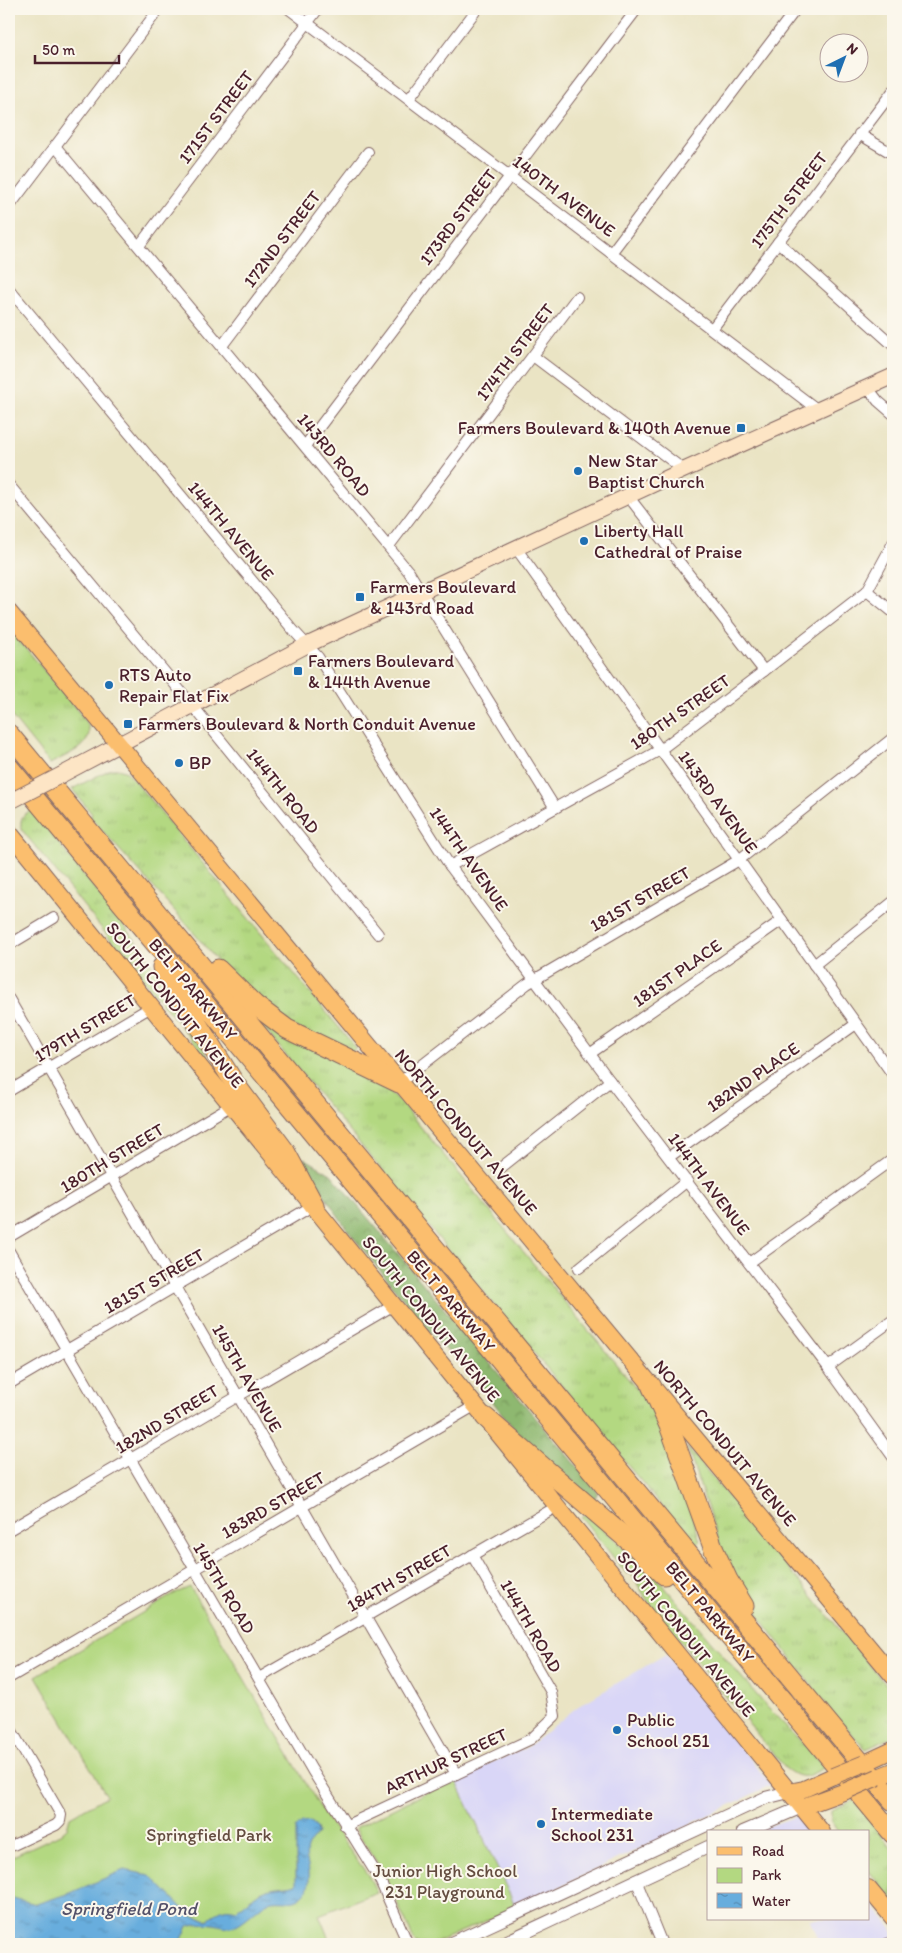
<svg xmlns="http://www.w3.org/2000/svg" width="902" height="1953" font-family="Itim,sans-serif">
	<style>
		.built { fill: #d9d6f7 }
		.grass { fill: url(#grass-tufts); stroke: #7e7c56 }
		.forest { fill: url(#forest-crowns); stroke: #6c6c4d }
		.park { fill: #b3d881; stroke: #7e7c56 }
		.water { fill: url(#water-ripples); stroke: #586684 }
		.lines { fill: none; stroke-linecap: round; stroke-linejoin: round }
		.minor-casing { stroke: #826461; stroke-width: 12 }
		.tertiary-casing { stroke: #826461; stroke-width: 14 }
		.secondary-casing { stroke: #826461; stroke-width: 17 }
		.primary-casing { stroke: #826461; stroke-width: 18 }
		.motorway-casing { stroke: #826461; stroke-width: 21 }
		.minor { stroke: #fff; stroke-width: 10 }
		.tertiary { stroke: #fff; stroke-width: 12 }
		.secondary { stroke: #fde5c5; stroke-width: 15 }
		.primary { stroke: #fbbe6e; stroke-width: 16 }
		.motorway { stroke: #fbbe6e; stroke-width: 19 }
		.secondary-bridge-casing { stroke: #826461; stroke-width: 17; stroke-linecap: butt }
		.primary-bridge-casing { stroke: #826461; stroke-width: 18; stroke-linecap: butt }
		.secondary-bridge { stroke: #fde5c5; stroke-width: 15 }
		.primary-bridge { stroke: #fbbe6e; stroke-width: 16 }
		.poi-dot { fill: #1f6fb2; stroke: #fbf7ec; stroke-width: 2 }
		.labels { text-anchor: middle; stroke-width: 4; stroke-linejoin: round; paint-order: stroke }
		.street-label { font-size: 18px; fill: #4a1f2b; stroke: #fbf7ec }
		.poi-label { font-size: 18px; fill: #4a1f2b; stroke: #fbf7ec; text-anchor: start }
		.park-label { font-size: 18px; fill: #644d40; stroke: #fbf7ec }
		.water-label { font-size: 19px; font-style: italic; fill: #545169; stroke: #fbf7ec }
	</style>
	<defs>
		<pattern id="grass-tufts" width="24" height="20" patternUnits="userSpaceOnUse" patternTransform="scale(1.25)"><rect width="24" height="20" fill="#b3d881"/><path d="M3 7l-1-3M5 7V3M7 7l1-3M15 17l-1-3M17 17v-4M19 17l1-3" fill="none" stroke="#9bb970"/></pattern>
		<pattern id="forest-crowns" width="20" height="18" patternUnits="userSpaceOnUse" patternTransform="scale(1.25)"><rect width="20" height="18" fill="#8eb86f"/><path d="M2 6a3 3 0 1 1 6 0M12 15a3 3 0 1 1 6 0" fill="none" stroke="#76955b"/></pattern>
		<pattern id="water-ripples" width="26" height="14" patternUnits="userSpaceOnUse" patternTransform="scale(1.25)"><rect width="26" height="14" fill="#67addd"/><path d="M2 4q2-2 4 0t4 0M15 11q2-2 4 0t4 0" fill="none" stroke="#578cb3"/></pattern>
	</defs>
	<rect width="100%" height="100%" fill="#fbf7ec"/>
	<filter id="ink" filterUnits="userSpaceOnUse"><feTurbulence type="fractalNoise" baseFrequency=".02" numOctaves="2"/><feDisplacementMap in="SourceGraphic" scale="10" xChannelSelector="R" yChannelSelector="G"/><feConvolveMatrix kernelMatrix="1 2 1 2 8 2 1 2 1" color-interpolation-filters="sRGB"/></filter>
	<filter id="wash" filterUnits="userSpaceOnUse"><feTurbulence type="fractalNoise" baseFrequency=".0096" numOctaves="4" result="noise"/><feDisplacementMap in="SourceGraphic" scale="20" xChannelSelector="R" yChannelSelector="G"/><feGaussianBlur stdDeviation="1.12" result="paint"/><feColorMatrix in="noise" values="0 0 0 0 0 0 0 0 0 0 0 0 0 0 0 0 0 1.4 0 .05"/><feComposite in="paint" operator="in"/></filter>
	<g filter="url(#wash)">
		<rect width="100%" height="100%" fill="#eae4c4"/>
		<g class="built">
			<path d="M666 1654 771 1785 516 1908 455 1778 528 1747 577 1707Z"/>
			<path d="M797 1816 810 1832H752Z"/>
			<path d="M868 1900 893 1930V1944H821L810 1919H868Z"/>
		</g>
		<g class="grass">
			<path d="M9 628 86 721C99 745 67 754 50 764L9 713Z"/>
			<path d="M111 769H118L127 772 356 1048 350 1054 291 1025 224 969 183 920 90 817 92 814 72 789Z"/>
			<path d="M32 810 131 934 171 992 217 1071 22 830C19 819 22 815 32 810Z"/>
			<path d="M251 1013 380 1083 401 1103 653 1409 668 1434 700 1541 695 1546Z"/>
			<path d="M687 1447 893 1693V1737L866 1749 831 1711 753 1608 729 1572Z"/>
			<path d="M586 1513 657 1578 767 1707 826 1767C807 1776 803 1782 785 1768L649 1603 630 1572 627 1574 581 1517Z"/>
			<path d="M854 1800 893 1850V1901L868 1870V1832H838L831 1821V1811Z"/>
		</g>
		<path class="forest" d="M304 1158 331 1174 598 1492 595 1498 592 1499 518 1434 460 1360 439 1344 349 1232 305 1166Z"/>
		<g class="park">
			<path d="M190 1587 327 1819 368 1875 377 1892 319 1915 331 1944H9V1858L60 1834 67 1828 70 1817 107 1796 36 1676 174 1594Z"/>
			<path d="M455 1778 516 1908 432 1944H416L383 1872 355 1828Z"/>
		</g>
		<path class="water" d="M310 1822 317 1828 318 1834C297 1851 311 1860 309 1879 309 1886 307 1892 302 1896 292 1905 279 1898 268 1902 257 1907 243 1925 230 1927 224 1927 220 1925 214 1924 205 1923 197 1923 188 1926L180 1944H9V1897L36 1904 68 1894 124 1870 150 1875 189 1915 208 1920C220 1911 221 1906 237 1910 247 1901 257 1891 272 1888 280 1886 288 1887 296 1884V1828L302 1823Z"/>
	</g>
	<g filter="url(#ink)">
		<g class="lines">
			<defs>
				<g id="minor">
					<path d="M289 9 818 410"/>
					<path d="M409 99 477 9"/>
					<path d="M859 134 893 154"/>
					<path d="M55 146 409 572 555 808"/>
					<path d="M9 207 159 9"/>
					<path d="M778 242 893 345"/>
					<path d="M139 246 318 9"/>
					<path d="M611 253 796 9"/>
					<path d="M9 289 294 631 318 657 450 866 610 1081 828 1367 893 1457"/>
					<path d="M712 329 893 91"/>
					<path d="M222 346 368 152"/>
					<path d="M533 356 684 470"/>
					<path d="M868 388 878 401 893 414"/>
					<path d="M305 446 637 9"/>
					<path d="M9 485 193 706 378 934"/>
					<path d="M628 496 764 671"/>
					<path d="M389 546 577 297"/>
					<path d="M516 548 893 1075"/>
					<path d="M867 591 893 612"/>
					<path d="M450 866 660 750 764 671 867 591 893 543"/>
					<path d="M9 945 54 918"/>
					<path d="M814 965 893 902"/>
					<path d="M9 999 456 1774"/>
					<path d="M591 1053 782 920"/>
					<path d="M399 1083 527 984 739 860 893 738"/>
					<path d="M9 1091 151 1007"/>
					<path d="M669 1157 856 1024"/>
					<path d="M498 1170 610 1081"/>
					<path d="M9 1237 232 1105"/>
					<path d="M9 1251 312 1770 379 1878 408 1944"/>
					<path d="M749 1263 893 1159"/>
					<path d="M579 1268 687 1181"/>
					<path d="M828 1367 893 1320"/>
					<path d="M9 1384 314 1205"/>
					<path d="M9 1530 394 1305"/>
					<path d="M9 1678 476 1405"/>
					<path d="M259 1678 556 1507"/>
					<path d="M9 1726 61 1815 60 1821 56 1825 9 1847"/>
					<path d="M345 1826 531 1739 555 1716 551 1692 472 1555"/>
					<path d="M636 1880 662 1944"/>
					<path d="M887 1944 893 1942"/>
				</g>
				<g id="tertiary">
					<path d="M743 1832 802 1807"/>
					<path d="M449 1944 765 1798 789 1792"/>
					<path d="M501 1944 708 1847"/>
				</g>
				<path id="secondary" d="M63 774 307 645 684 470 893 376"/>
				<g id="primary">
					<path d="M9 612 893 1676"/>
					<path d="M9 832 822 1832"/>
					<path d="M865 1763 893 1750"/>
					<path d="M878 1777 893 1771"/>
					<path d="M789 1792 804 1789 833 1776"/>
					<path d="M802 1807 846 1791"/>
					<path d="M868 1888 893 1918"/>
				</g>
				<g id="motorway">
					<path d="M9 734 893 1801"/>
					<path d="M9 767 893 1834"/>
					<path d="M162 967 235 1084 285 1151 314 1205"/>
					<path d="M218 969 255 1005 287 1029 399 1083"/>
					<path d="M651 1385 670 1428 714 1550 728 1580 744 1606"/>
					<path d="M485 1417 636 1547 664 1575"/>
				</g>
			</defs>
			<use href="#minor" class="minor-casing"/>
			<use href="#tertiary" class="tertiary-casing"/>
			<use href="#secondary" class="secondary-casing"/>
			<use href="#primary" class="primary-casing"/>
			<use href="#motorway" class="motorway-casing"/>
			<use href="#minor" class="minor"/>
			<use href="#tertiary" class="tertiary"/>
			<use href="#secondary" class="secondary"/>
			<use href="#primary" class="primary"/>
			<use href="#motorway" class="motorway"/>
			<defs>
				<path id="secondary-bridge" d="M13 800 63 774"/>
				<g id="primary-bridge">
					<path d="M833 1776 865 1763"/>
					<path d="M846 1791 878 1777"/>
				</g>
			</defs>
			<use href="#secondary-bridge" class="secondary-bridge-casing"/>
			<use href="#primary-bridge" class="primary-bridge-casing"/>
			<use href="#secondary-bridge" class="secondary-bridge"/>
			<use href="#primary-bridge" class="primary-bridge"/>
		</g>
	</g>
	<g class="poi-dot">
		<rect x="736" y="423" width="10" height="10" rx="2.5"/>
		<circle cx="578" cy="471" r="5"/>
		<circle cx="584" cy="541" r="5"/>
		<rect x="355" y="592" width="10" height="10" rx="2.5"/>
		<rect x="293" y="666" width="10" height="10" rx="2.5"/>
		<circle cx="109" cy="685" r="5"/>
		<rect x="123" y="719" width="10" height="10" rx="2.5"/>
		<circle cx="179" cy="763" r="5"/>
		<circle cx="617" cy="1730" r="5"/>
		<circle cx="541" cy="1824" r="5"/>
	</g>
	<g class="labels">
		<g class="street-label">
			<text transform="translate(216 117) rotate(-53)" y="6">171ST STREET</text>
			<text transform="translate(564 196) rotate(37)" y="6">140TH AVENUE</text>
			<text transform="translate(789 200) rotate(-53)" y="6">175TH STREET</text>
			<text transform="translate(458 217) rotate(-53)" y="6">173RD STREET</text>
			<text transform="translate(282 239) rotate(-53)" y="6">172ND STREET</text>
			<text transform="translate(515 352) rotate(-53)" y="6">174TH STREET</text>
			<text transform="translate(334 455) rotate(50)" y="6">143RD ROAD</text>
			<text transform="translate(231 531) rotate(50)" y="6">144TH AVENUE</text>
			<text transform="translate(680 712) rotate(-35)" y="6">180TH STREET</text>
			<text transform="translate(283 791) rotate(51)" y="6">144TH ROAD</text>
			<text transform="translate(718 802) rotate(54)" y="6">143RD AVENUE</text>
			<text transform="translate(469 859) rotate(55)" y="6">144TH AVENUE</text>
			<text transform="translate(640 899) rotate(-30)" y="6">181ST STREET</text>
			<text transform="translate(677 973) rotate(-35)" y="6">181ST PLACE</text>
			<text transform="translate(193 989) rotate(50)" y="6">BELT PARKWAY</text>
			<text transform="translate(175 1005) rotate(51)" y="6">SOUTH CONDUIT AVENUE</text>
			<text transform="translate(85 1028) rotate(-31)" y="6">179TH STREET</text>
			<text transform="translate(753 1077) rotate(-35)" y="6">182ND PLACE</text>
			<text transform="translate(466 1132) rotate(50)" y="6">NORTH CONDUIT AVENUE</text>
			<text transform="translate(112 1158) rotate(-31)" y="6">180TH STREET</text>
			<text transform="translate(709 1184) rotate(53)" y="6">144TH AVENUE</text>
			<text transform="translate(154 1281) rotate(-30)" y="6">181ST STREET</text>
			<text transform="translate(451 1301) rotate(50)" y="6">BELT PARKWAY</text>
			<text transform="translate(431 1319) rotate(51)" y="6">SOUTH CONDUIT AVENUE</text>
			<text transform="translate(247 1378) rotate(60)" y="6">145TH AVENUE</text>
			<text transform="translate(167 1419) rotate(-31)" y="6">182ND STREET</text>
			<text transform="translate(725 1443) rotate(50)" y="6">NORTH CONDUIT AVENUE</text>
			<text transform="translate(273 1505) rotate(-30)" y="6">183RD STREET</text>
			<text transform="translate(399 1578) rotate(-30)" y="6">184TH STREET</text>
			<text transform="translate(224 1588) rotate(59)" y="6">145TH ROAD</text>
			<text transform="translate(710 1612) rotate(50)" y="6">BELT PARKWAY</text>
			<text transform="translate(531 1626) rotate(60)" y="6">144TH ROAD</text>
			<text transform="translate(686 1634) rotate(51)" y="6">SOUTH CONDUIT AVENUE</text>
			<text transform="translate(446 1761) rotate(-25)" y="6">ARTHUR STREET</text>
		</g>
		<g class="poi-label">
			<text x="731" y="434" text-anchor="end">Farmers Boulevard &amp; 140th Avenue</text>
			<text x="588" y="467">New Star<tspan x="588" dy="21">Baptist Church</tspan></text>
			<text x="594" y="537">Liberty Hall<tspan x="594" dy="21">Cathedral of Praise</tspan></text>
			<text x="370" y="593">Farmers Boulevard<tspan x="370" dy="21">&amp; 143rd Road</tspan></text>
			<text x="308" y="667">Farmers Boulevard<tspan x="308" dy="21">&amp; 144th Avenue</tspan></text>
			<text x="119" y="681">RTS Auto<tspan x="119" dy="21">Repair Flat Fix</tspan></text>
			<text x="138" y="730">Farmers Boulevard &amp; North Conduit Avenue</text>
			<text x="189" y="769">BP</text>
			<text x="627" y="1726">Public<tspan x="627" dy="21">School 251</tspan></text>
			<text x="551" y="1820">Intermediate<tspan x="551" dy="21">School 231</tspan></text>
		</g>
		<g class="park-label">
			<text x="209" y="1841">Springfield Park</text>
			<text x="445" y="1877">Junior High School<tspan x="445" dy="21">231 Playground</tspan></text>
		</g>
		<g class="water-label">
			<text x="129" y="1915">Springfield Pond</text>
		</g>
	</g>
	<rect width="902" height="1953" fill="none" stroke="#fbf7ec" stroke-width="30"/>
	<rect x="707" y="1830" width="162" height="90" fill="#fbf7ec" stroke="#b4a19f"/>
	<rect x="717" y="1847" width="25" height="8" fill="#fbbe6e" stroke="#b4a19f"/>
	<text x="752" y="1856" font-size="15" fill="#4a1f2b">Road</text>
	<rect x="717" y="1868" width="25" height="15" fill="#b3d881" stroke="#b4a19f"/>
	<text x="752" y="1880" font-size="15" fill="#4a1f2b">Park</text>
	<rect x="717" y="1893" width="25" height="15" fill="url(#water-ripples)" stroke="#b4a19f"/>
	<text x="752" y="1906" font-size="15" fill="#4a1f2b">Water</text>
	<g transform="translate(844 58) rotate(42)"><circle r="24" fill="#fbf7ec" stroke="#b4a19f"/>
	<path d="M0-4L9 19L0 12L-9 19Z" fill="#1f6fb2"/>
	<text y="-8" font-size="14" font-weight="bold" text-anchor="middle" fill="#4a1f2b">N</text>
	</g>
	<path d="M35 55v8h84v-8" fill="none" stroke="#4a1f2b" stroke-width="2.5"/>
	<text x="42" y="55" font-size="15" fill="#4a1f2b" stroke="#fbf7ec" stroke-width="4" paint-order="stroke">50 m</text>
</svg>
